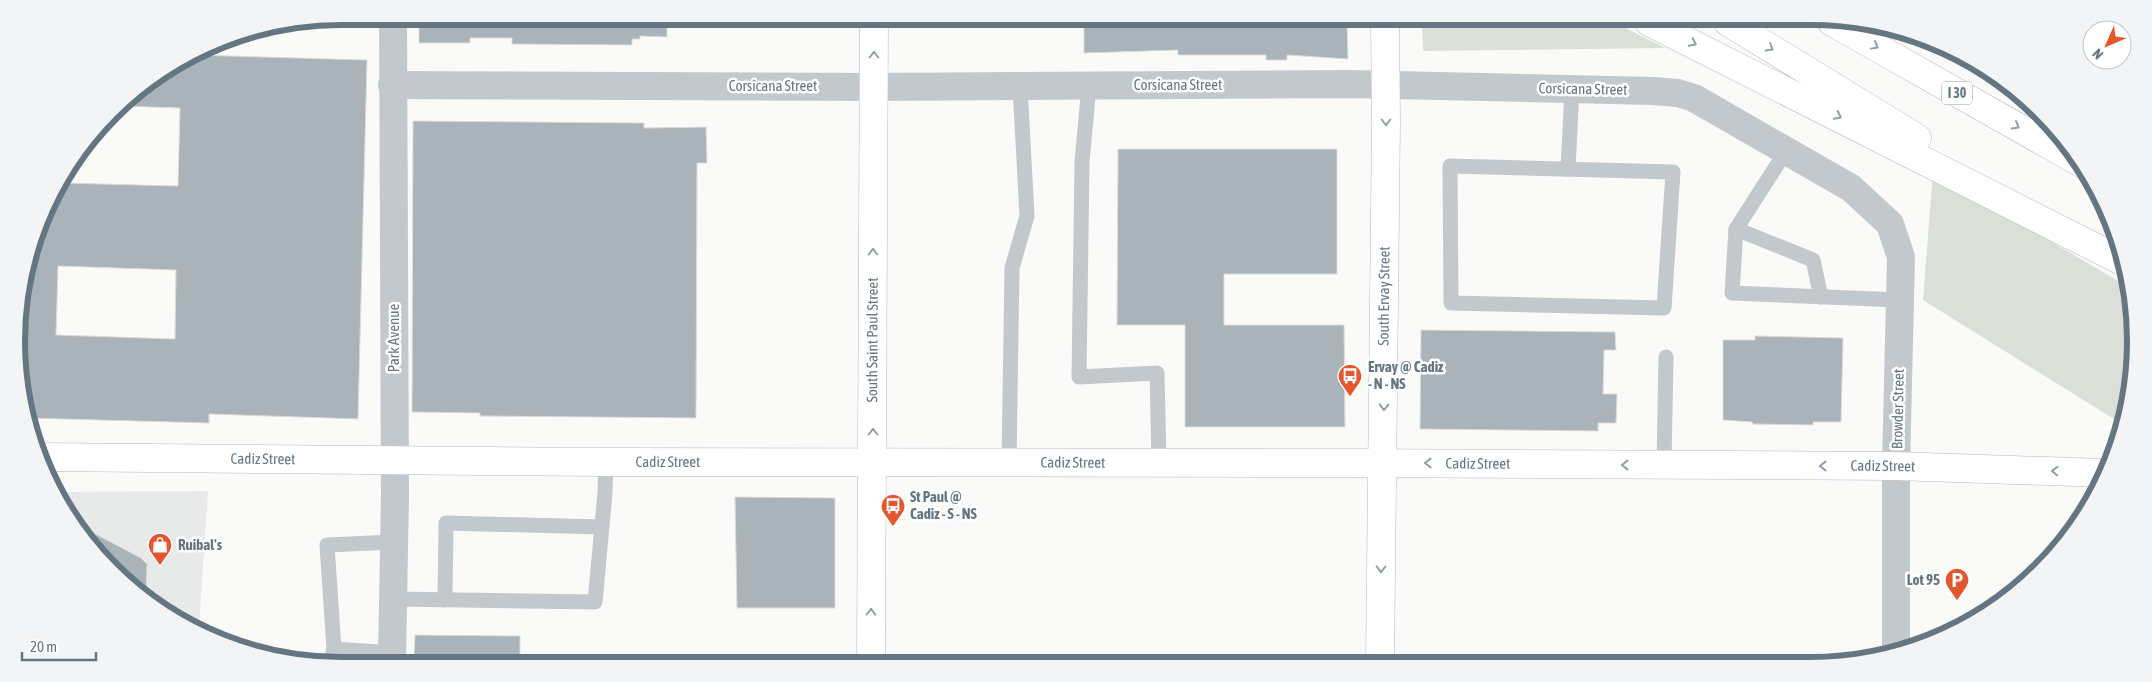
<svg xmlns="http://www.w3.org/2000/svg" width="2152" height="682" font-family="'Asap Condensed',sans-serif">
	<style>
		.built { fill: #e8e9e9 }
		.green { fill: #dadfd7 }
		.building { fill: #aab3b9; stroke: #dcdcda; fill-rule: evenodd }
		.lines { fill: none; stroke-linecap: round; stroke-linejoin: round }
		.secondary-casing { stroke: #b3babf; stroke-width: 29 }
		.highway-casing { stroke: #b4b9bd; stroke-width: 29 }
		.lane { stroke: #c3c8cc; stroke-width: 15 }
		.street { stroke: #c3c8cc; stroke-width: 28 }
		.secondary { stroke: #fff; stroke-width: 28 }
		.highway { stroke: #fff; stroke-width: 28 }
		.oneway { stroke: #939fa8 }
		.labels { text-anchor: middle; stroke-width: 5; stroke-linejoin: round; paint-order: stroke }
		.shield { fill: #fff; stroke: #939fa8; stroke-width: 1 }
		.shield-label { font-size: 14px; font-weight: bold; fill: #657683 }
		.street-label { font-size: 15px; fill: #657683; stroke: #fff }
		.poi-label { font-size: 15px; font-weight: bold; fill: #657683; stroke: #fff; text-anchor: start }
		.rim { fill: none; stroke: #657683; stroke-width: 6 }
	</style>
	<rect width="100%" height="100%" fill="#fafaf8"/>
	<path class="built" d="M208 491 199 627 160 611 71 522 58 492Z"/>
	<g class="green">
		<path d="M1422 21H1612L1665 48 1423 51Z"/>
		<path d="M1933 172 2130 288 2129 405 2122 424 1923 300Z"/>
	</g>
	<g class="building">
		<path d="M419 17 667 18V37L640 36V39H632V45L512 44V38H470V43H419Z"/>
		<path d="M1084 19 1347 20 1348 59 1287 55V60H1266V55H1178V50L1084 53Z"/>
		<path d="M194 55 367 60 358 419 209 414V423L27 418 19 299 50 197 61 183 178 186 180 108 120 106 127 97ZM58 266 176 270 175 339 56 335Z"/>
		<path d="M413 121 644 123V128L706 127 707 163H697L696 418 480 416V413L412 412Z"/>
		<path d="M1118 149H1337V274H1224V325H1344L1345 427H1185V325H1117Z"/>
		<path d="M1421 330 1615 332 1616 350H1604L1603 394H1617L1616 423H1598V431L1420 429Z"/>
		<path d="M1755 336 1843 338 1841 422H1813V425L1753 424 1752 422 1723 420V340H1755Z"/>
		<path d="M735 497 835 498V608H737Z"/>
		<path d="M84 528 141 558 147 564 146 597 81 532Z"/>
		<path d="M415 635 520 636V660H414Z"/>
	</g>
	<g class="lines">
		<defs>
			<g id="secondary">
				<path id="s1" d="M42 457 606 462 1349 463 1896 466 2104 473"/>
				<path id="s2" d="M871 661 874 18"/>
				<path id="s3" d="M1380 662 1386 122 1385 21"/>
			</g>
			<g id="highway">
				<path d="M1649 22 2122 261"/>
				<path d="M1728 22 1917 138"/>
				<path d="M1832 22 2083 164"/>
			</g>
		</defs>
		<use href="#secondary" class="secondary-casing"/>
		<use href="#highway" class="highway-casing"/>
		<g class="lane">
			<path d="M1089 86 1082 162 1079 377 1157 373 1159 462"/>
			<path d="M1786 151 1736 229 1732 293 1900 300"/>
			<path d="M1450 166 1673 172 1664 308 1451 303Z"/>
			<path d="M1568 169 1572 89"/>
			<path d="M1736 229 1813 260 1821 297"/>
			<path d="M1009 462 1012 268 1027 216 1020 86"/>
			<path d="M1664 465 1666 357"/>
			<path d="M393 599 595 602 605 493 606 462"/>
			<path d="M445 600 446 523 602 527"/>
			<path d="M334 649 327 545 394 542"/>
			<path d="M331 660 334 649 393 653"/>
		</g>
		<g class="street">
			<path d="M392 85 874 87 1350 84 1653 91 1678 93 1694 98 1851 188 1890 224 1901 257 1896 466V650"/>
			<path d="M392 660 395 495 393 16"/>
		</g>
		<use href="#secondary" class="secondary"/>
		<use href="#highway" class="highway"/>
	</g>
	<defs><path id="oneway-chevron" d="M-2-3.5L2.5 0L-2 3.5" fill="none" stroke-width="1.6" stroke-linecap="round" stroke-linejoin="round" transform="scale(1.25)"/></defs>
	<g class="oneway">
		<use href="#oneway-chevron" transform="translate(1693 43) rotate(27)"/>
		<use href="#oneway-chevron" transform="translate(1875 46) rotate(29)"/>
		<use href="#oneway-chevron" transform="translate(1770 48) rotate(31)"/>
		<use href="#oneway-chevron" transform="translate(874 55) rotate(-90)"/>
		<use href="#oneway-chevron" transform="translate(1838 116) rotate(27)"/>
		<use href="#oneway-chevron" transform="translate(1386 122) rotate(90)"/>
		<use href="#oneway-chevron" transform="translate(2016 126) rotate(30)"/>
		<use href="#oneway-chevron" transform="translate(873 252) rotate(-90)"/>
		<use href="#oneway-chevron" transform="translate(1384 407) rotate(91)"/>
		<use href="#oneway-chevron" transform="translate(873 432) rotate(-90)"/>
		<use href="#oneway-chevron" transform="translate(1428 463) rotate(-180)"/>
		<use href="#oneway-chevron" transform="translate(1625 465) rotate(-180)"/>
		<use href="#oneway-chevron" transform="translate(1823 466) rotate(-180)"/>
		<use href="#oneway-chevron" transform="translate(2055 471) rotate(-178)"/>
		<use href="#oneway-chevron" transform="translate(1381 569) rotate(91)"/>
		<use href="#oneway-chevron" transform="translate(871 612) rotate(-89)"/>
	</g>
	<defs>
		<symbol id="bus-pin" viewBox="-11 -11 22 30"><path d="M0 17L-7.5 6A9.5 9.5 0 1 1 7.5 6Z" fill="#e4572e" stroke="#fff"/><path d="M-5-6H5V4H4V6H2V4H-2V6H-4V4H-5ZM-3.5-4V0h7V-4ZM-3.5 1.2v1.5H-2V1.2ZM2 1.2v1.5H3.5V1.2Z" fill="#fff"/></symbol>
		<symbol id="shop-pin" viewBox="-11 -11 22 30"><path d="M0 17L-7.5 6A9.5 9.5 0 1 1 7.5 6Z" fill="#e4572e" stroke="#fff"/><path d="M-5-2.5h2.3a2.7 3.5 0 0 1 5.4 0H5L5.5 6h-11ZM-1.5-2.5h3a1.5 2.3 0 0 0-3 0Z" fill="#fff"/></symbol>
		<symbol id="parking-pin" viewBox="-11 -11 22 30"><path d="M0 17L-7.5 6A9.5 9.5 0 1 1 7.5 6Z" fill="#e4572e" stroke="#fff"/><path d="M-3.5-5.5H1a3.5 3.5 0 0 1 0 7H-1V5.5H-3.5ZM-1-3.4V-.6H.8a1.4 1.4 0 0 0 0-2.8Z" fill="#fff"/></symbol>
	</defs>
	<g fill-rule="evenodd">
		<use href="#bus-pin" x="1336" y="362" width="28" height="38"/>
		<use href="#bus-pin" x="879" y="492" width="28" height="38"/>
		<use href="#shop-pin" x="146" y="531" width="28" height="38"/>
		<use href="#parking-pin" x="1943" y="566" width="28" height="38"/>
	</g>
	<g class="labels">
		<rect class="shield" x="1942" y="81.5" width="30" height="23" rx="4"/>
		<g class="shield-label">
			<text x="1957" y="98">I 30</text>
		</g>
		<g class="street-label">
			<text x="1178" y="90">Corsicana Street</text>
			<text x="773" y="91">Corsicana Street</text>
			<text transform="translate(1583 89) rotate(1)" y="5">Corsicana Street</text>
			<text dy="5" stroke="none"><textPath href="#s3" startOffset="366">South Ervay Street</textPath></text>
			<text transform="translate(394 338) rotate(-90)" y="5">Park Avenue</text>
			<text dy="5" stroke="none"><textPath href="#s2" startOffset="321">South Saint Paul Street</textPath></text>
			<text transform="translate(1898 409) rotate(-89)" y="5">Browder Street</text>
			<text dy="5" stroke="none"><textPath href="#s1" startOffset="221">Cadiz Street</textPath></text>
			<text dy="5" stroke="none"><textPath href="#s1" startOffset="626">Cadiz Street</textPath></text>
			<text dy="5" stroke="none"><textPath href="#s1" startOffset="1031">Cadiz Street</textPath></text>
			<text dy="5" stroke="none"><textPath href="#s1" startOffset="1436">Cadiz Street</textPath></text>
			<text dy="5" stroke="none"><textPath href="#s1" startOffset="1841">Cadiz Street</textPath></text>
		</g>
		<g class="poi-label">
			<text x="1368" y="372">Ervay @ Cadiz<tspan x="1368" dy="17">- N - NS</tspan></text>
			<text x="910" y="502">St Paul @<tspan x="910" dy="17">Cadiz - S - NS</tspan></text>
			<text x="178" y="550">Ruibal's</text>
			<text x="1940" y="585" text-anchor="end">Lot 95</text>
		</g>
	</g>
	<path d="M0 0H2152V682H0ZM341 25H1811A316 316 0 0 1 2127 341V341A316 316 0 0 1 1811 657H341A316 316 0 0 1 25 341V341A316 316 0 0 1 341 25Z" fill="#f3f4f5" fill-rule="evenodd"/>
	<path class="rim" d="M341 25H1811A316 316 0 0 1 2127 341V341A316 316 0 0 1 1811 657H341A316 316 0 0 1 25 341V341A316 316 0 0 1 341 25Z"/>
	<g transform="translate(2107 45) rotate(225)"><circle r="24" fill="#ffffff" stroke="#c1c8cd"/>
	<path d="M0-4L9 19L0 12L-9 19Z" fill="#e4572e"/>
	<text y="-8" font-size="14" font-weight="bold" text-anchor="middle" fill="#657683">N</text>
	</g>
	<path d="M22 652v8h74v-8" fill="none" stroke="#657683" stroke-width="2.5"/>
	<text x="30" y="652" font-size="15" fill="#657683" stroke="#ffffff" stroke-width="4" paint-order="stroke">20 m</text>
</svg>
